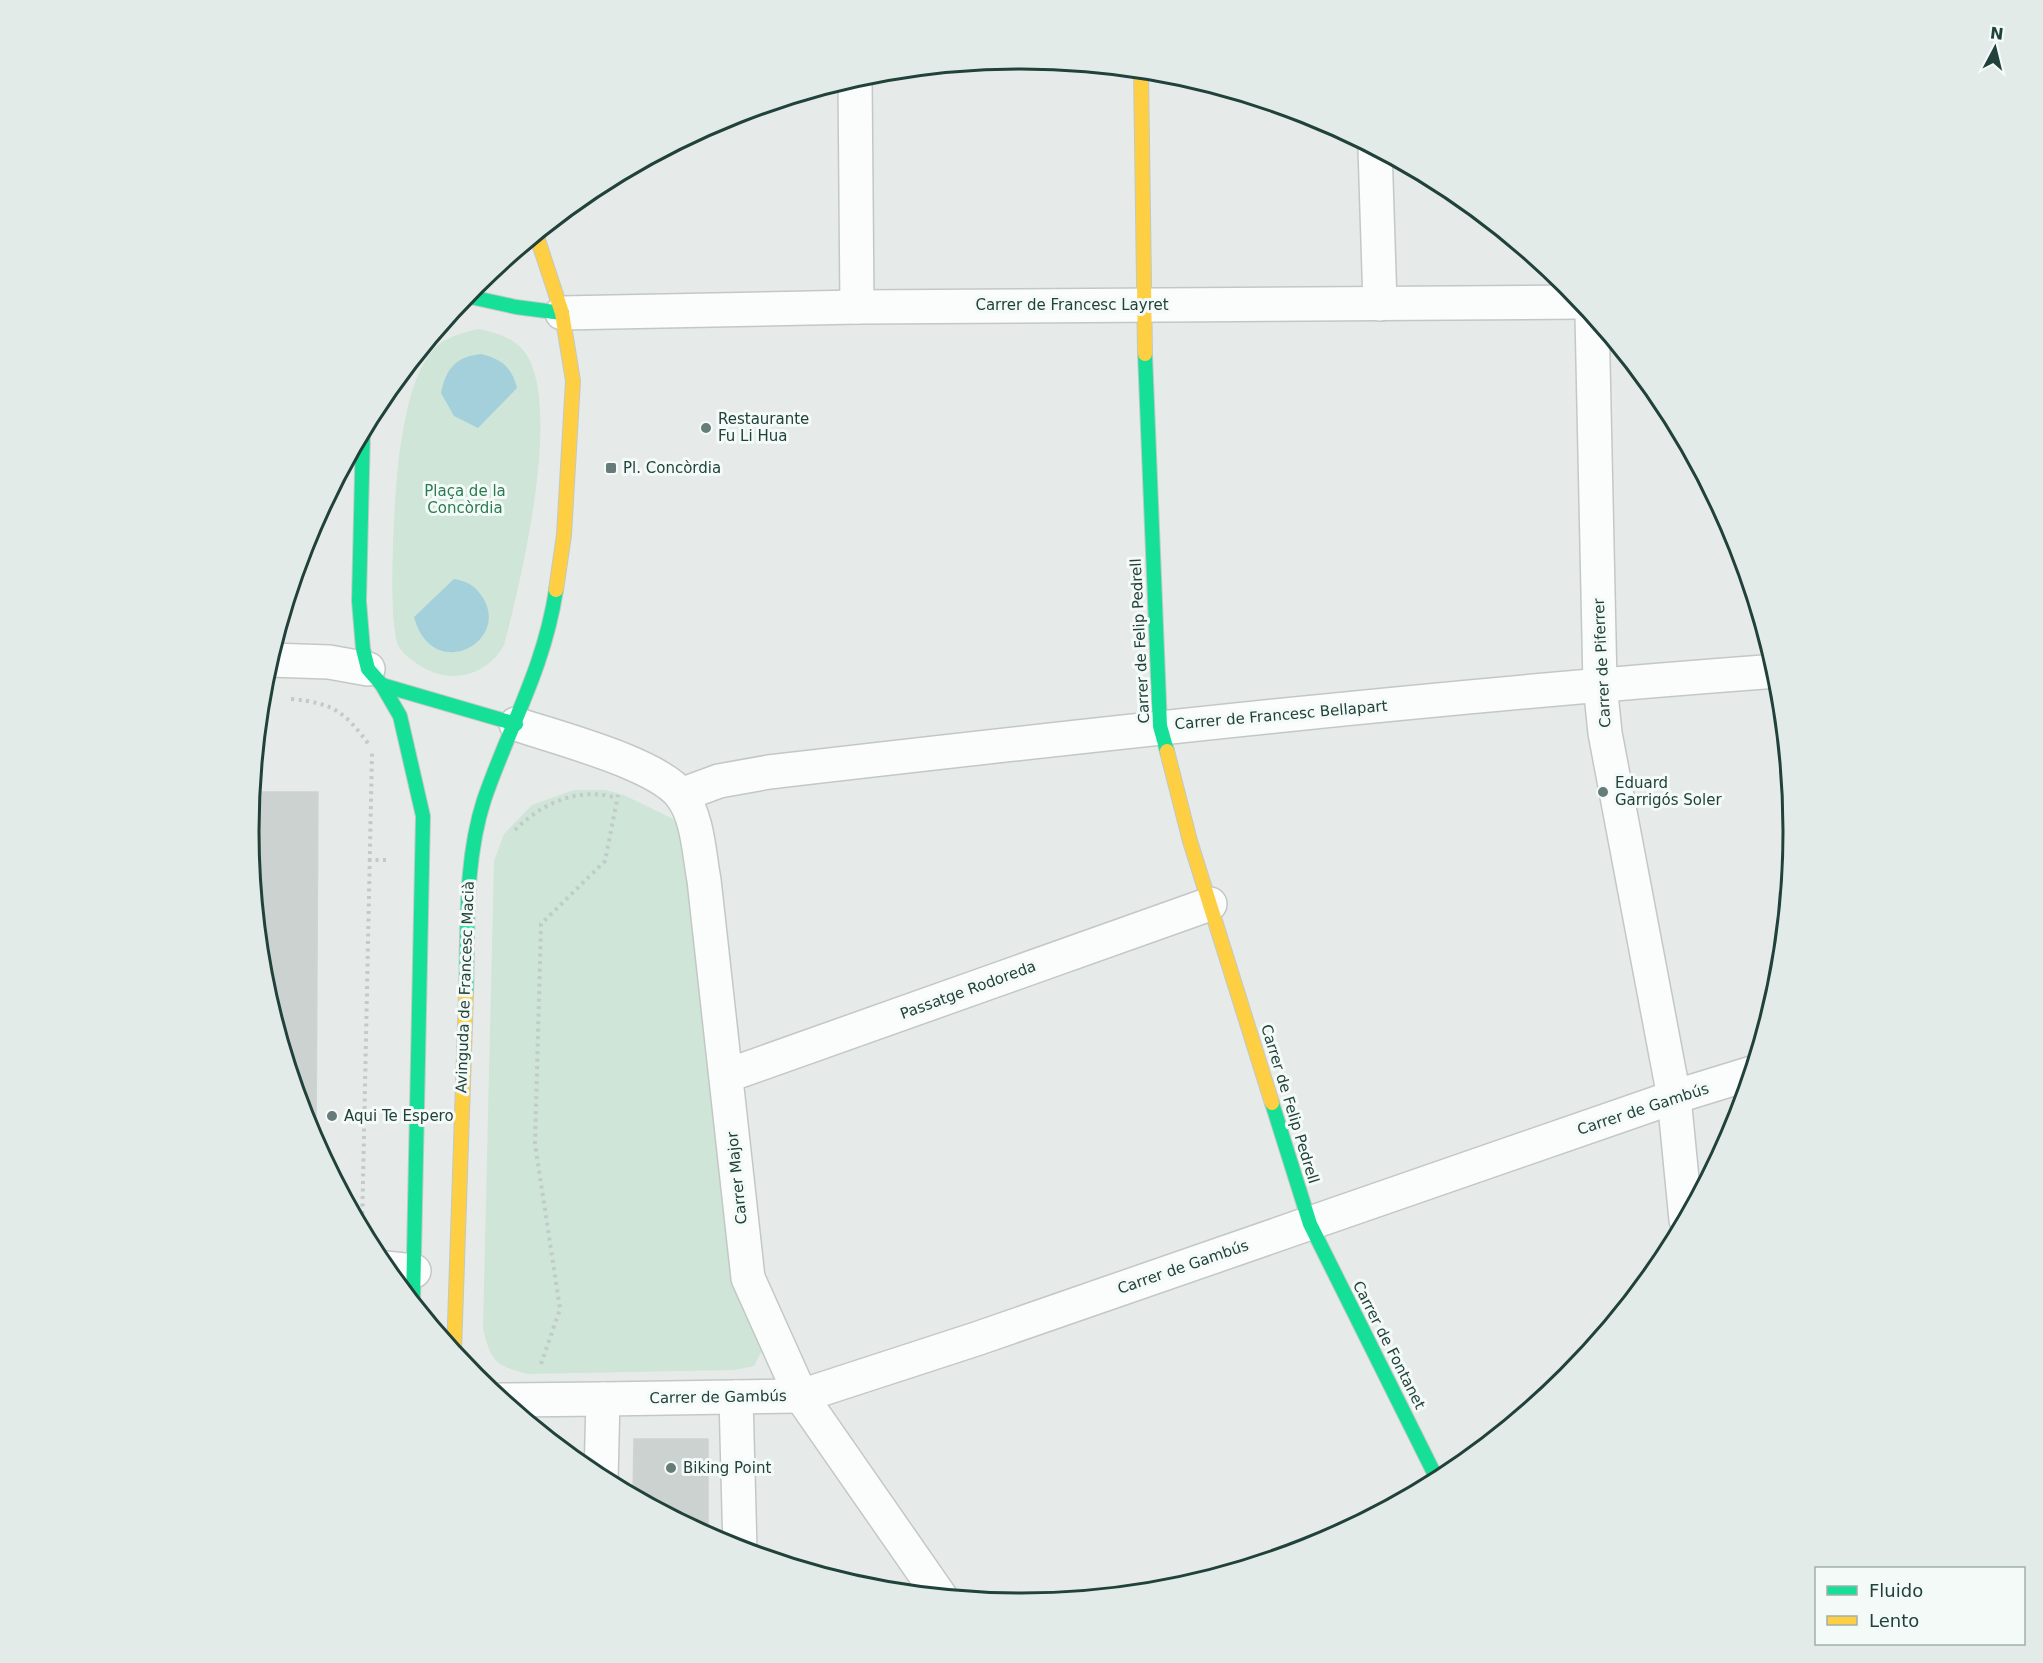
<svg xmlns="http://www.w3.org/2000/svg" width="2043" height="1663" font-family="'DejaVu Sans',sans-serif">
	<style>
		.green { fill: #cee5d7 }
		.water { fill: #a4d0dc }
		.building { fill: #ccd2d0; stroke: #ced4d2; stroke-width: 1.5 }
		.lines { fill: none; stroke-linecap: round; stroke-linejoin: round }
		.street-casing { stroke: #c3c8c6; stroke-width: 36 }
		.fast-casing { stroke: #c1c9c6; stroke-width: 16 }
		.slow-casing { stroke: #c1c9c6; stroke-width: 16 }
		.path { stroke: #c2cbc9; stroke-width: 4; stroke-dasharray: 3 4.5; stroke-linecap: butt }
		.street { stroke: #fbfcfc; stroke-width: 33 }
		.fast { stroke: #16e098; stroke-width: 14 }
		.slow { stroke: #ffcf43; stroke-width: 14 }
		.poi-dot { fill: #667c78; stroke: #f4faf7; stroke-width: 2 }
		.labels { text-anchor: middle; stroke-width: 6; stroke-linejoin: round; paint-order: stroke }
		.street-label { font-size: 15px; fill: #21413b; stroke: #f4faf7 }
		.poi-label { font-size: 15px; fill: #21413b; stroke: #f4faf7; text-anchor: start }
		.park-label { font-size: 15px; fill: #287b4f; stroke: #f4faf7 }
		.rim { fill: none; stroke: #21413b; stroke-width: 3 }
	</style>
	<rect width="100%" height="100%" fill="#e6ebe9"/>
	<g class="green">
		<path d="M479 329C496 333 512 337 523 350 565 399 520 586 504 645 486 677 449 685 419 665 412 660 404 655 399 647 386 623 395 474 401 443 406 413 413 372 434 349 445 337 464 332 479 329Z"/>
		<path d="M574 790H605L624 795 673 819 684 837 765 1345 754 1366 734 1370 528 1374C495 1366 491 1361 483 1329L494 861 504 834 532 805Z"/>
	</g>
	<g class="water">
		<path d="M481 354C501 359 512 367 517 388L478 428 454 416 441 393C446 368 456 357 481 354Z"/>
		<path d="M454 579C466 581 474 585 481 595 514 640 433 686 414 617Z"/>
	</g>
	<g class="building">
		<path d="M252 792H318L316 1144 307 1127 263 982 249 831Z"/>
		<path d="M634 1439H708V1536L633 1496Z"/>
	</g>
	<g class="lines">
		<defs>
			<g id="street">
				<path d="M855 78 857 307"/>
				<path d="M1375 148 1380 304"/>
				<path d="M562 313 857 307 1582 302"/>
				<path d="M1592 315 1600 684 1605 733 1674 1097 1686 1220"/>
				<path d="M270 660 329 662 368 669"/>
				<path d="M516 724C557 738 656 763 681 795 698 817 699 854 704 880L748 1278 801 1396 940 1596"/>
				<path d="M681 795 719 781 769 772C1105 733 1440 696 1777 671"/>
				<path d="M726 1076 1210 904"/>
				<path d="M385 1268 414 1271"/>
				<path d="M736 1397 740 1550"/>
				<path d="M603 1399 801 1396 976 1339 1674 1097 1752 1073"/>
				<path d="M501 1400 603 1399 601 1479"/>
			</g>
			<g id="fast">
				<path d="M466 296 516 307 562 313"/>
				<path d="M1145 354 1160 726 1167 751"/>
				<path d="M363 431 359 601 363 649 368 669 382 685 400 716 423 816 413 1303"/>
				<path d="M382 685 516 724"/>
				<path d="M466 994C468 930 464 862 484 800 509 727 544 669 556 590"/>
				<path d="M1272 1103 1310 1224 1438 1481"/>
			</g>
			<g id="slow">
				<path d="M1141 70 1145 354"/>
				<path d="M536 234 562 313 573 381 564 535 556 590"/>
				<path d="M1167 751 1190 841 1272 1103"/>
				<path d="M454 1353 466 994"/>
			</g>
		</defs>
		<use href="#street" class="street-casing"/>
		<use href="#fast" class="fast-casing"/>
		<use href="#slow" class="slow-casing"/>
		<g class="path">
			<path d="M291 699C334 703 345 712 370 746"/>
			<path d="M515 830C540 805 576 787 613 797"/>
			<path d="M368 860H386"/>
			<path d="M362 1229 372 753"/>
			<path d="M541 1364 560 1309 535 1144 541 924 605 861 618 795"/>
		</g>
		<use href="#street" class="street"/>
		<use href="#fast" class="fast"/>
		<use href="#slow" class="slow"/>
	</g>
	<g class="poi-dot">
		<circle cx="706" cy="428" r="6"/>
		<rect x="605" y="462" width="12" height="12" rx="3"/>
		<circle cx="1603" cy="792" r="6"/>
		<circle cx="332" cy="1116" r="6"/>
		<circle cx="671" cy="1468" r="6"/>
	</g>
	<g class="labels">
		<g class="street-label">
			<text x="1072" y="310">Carrer de Francesc Layret</text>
			<text transform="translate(1140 641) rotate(-93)" y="5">Carrer de Felip Pedrell</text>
			<text transform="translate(1602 663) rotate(-93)" y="5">Carrer de Piferrer</text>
			<text transform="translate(1281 715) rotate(-5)" y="5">Carrer de Francesc Bellapart</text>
			<text transform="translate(465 987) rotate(-88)" y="5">Avinguda de Francesc Macià</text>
			<text transform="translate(968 990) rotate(-20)" y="5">Passatge Rodoreda</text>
			<text transform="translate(1290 1104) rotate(73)" y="5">Carrer de Felip Pedrell</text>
			<text transform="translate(1643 1109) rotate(-18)" y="5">Carrer de Gambús</text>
			<text transform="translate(737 1178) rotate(-96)" y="5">Carrer Major</text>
			<text transform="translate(1183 1267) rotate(-19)" y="5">Carrer de Gambús</text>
			<text transform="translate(1389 1345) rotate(63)" y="5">Carrer de Fontanet</text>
			<text transform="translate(718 1397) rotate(-1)" y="5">Carrer de Gambús</text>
		</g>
		<g class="poi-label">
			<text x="718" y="424">Restaurante<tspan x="718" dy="17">Fu Li Hua</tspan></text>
			<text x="623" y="473">Pl. Concòrdia</text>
			<text x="1615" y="788">Eduard<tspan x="1615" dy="17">Garrigós Soler</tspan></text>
			<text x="344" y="1121">Aqui Te Espero</text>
			<text x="683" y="1473">Biking Point</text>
		</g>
		<g class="park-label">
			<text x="465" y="496">Plaça de la<tspan x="465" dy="17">Concòrdia</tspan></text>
		</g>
	</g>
	<path d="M0 0H2043V1663H0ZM259 831a762 762 0 1 1 1524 0a762 762 0 1 1-1524 0Z" fill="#e3ebe8" fill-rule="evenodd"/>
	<path class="rim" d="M259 831a762 762 0 1 1 1524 0a762 762 0 1 1-1524 0Z"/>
	<rect x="1815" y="1567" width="210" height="78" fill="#f4faf7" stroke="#a0b0ac" stroke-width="1.5"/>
	<rect x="1827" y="1586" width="30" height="9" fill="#16e098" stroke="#a0b0ac" stroke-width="1.5"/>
	<text x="1869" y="1597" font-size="18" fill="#21413b">Fluido</text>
	<rect x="1827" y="1616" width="30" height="9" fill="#ffcf43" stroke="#a0b0ac" stroke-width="1.5"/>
	<text x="1869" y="1627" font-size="18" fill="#21413b">Lento</text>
	<g transform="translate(1995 48) rotate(7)" stroke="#f4faf7" stroke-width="4.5" paint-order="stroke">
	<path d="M0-4.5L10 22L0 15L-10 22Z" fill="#21413b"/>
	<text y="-9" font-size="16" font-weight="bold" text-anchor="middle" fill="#21413b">N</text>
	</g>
</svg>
